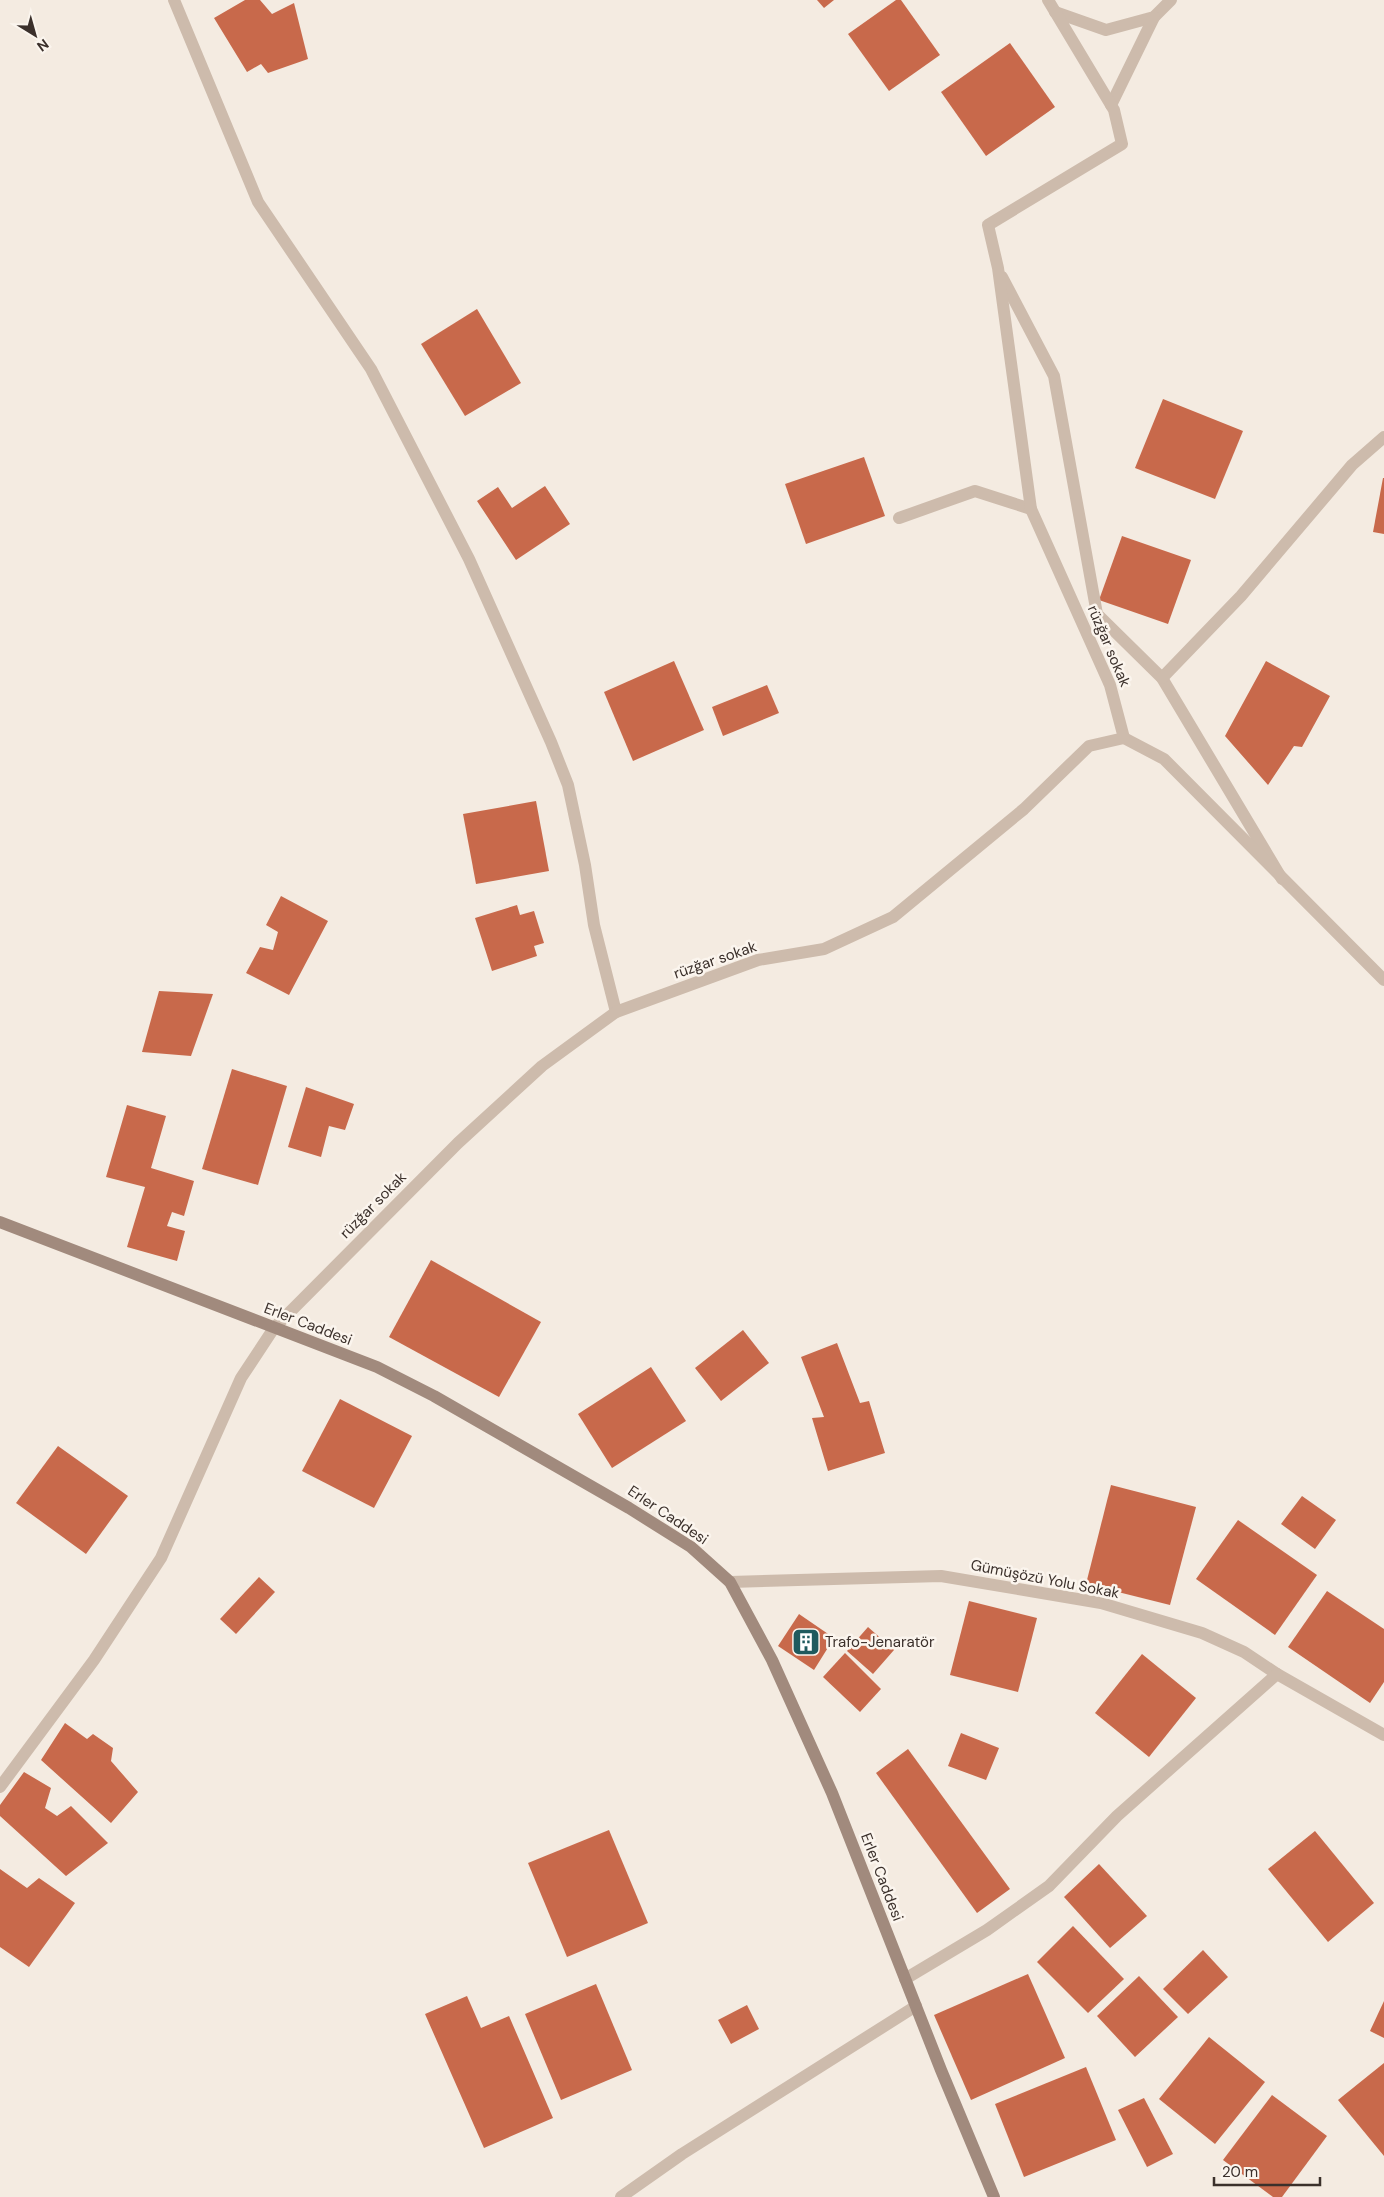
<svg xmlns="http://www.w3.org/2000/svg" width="1384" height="2197" font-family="'DM Sans',sans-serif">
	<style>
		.building { fill: #c8694b }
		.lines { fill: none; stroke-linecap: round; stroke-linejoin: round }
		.street { stroke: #cdbbac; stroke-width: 12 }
		.secondary { stroke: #a18a7d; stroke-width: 12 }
		.labels { text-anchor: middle; stroke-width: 5; stroke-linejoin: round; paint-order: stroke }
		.street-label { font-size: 15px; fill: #3b302b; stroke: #fbf5ee }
		.poi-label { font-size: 15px; fill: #3b302b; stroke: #fbf5ee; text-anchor: start }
	</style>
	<rect width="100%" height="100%" fill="#f4ebe1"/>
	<g class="building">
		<path d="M245 0H260L272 14 294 3 308 59 268 73 261 64 247 72 214 18Z"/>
		<path d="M817 0H834L824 8Z"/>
		<path d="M896 0H901L940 55 889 91 848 34Z"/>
		<path d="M1010 43 1055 107 986 156 941 92Z"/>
		<path d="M477 309 521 383 465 416 421 344Z"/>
		<path d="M1163 399 1243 431 1215 499 1135 468Z"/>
		<path d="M864 457 885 516 806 544 785 484Z"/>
		<path d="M1383 478H1384V534L1373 532Z"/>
		<path d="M545 486 570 524 516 560 477 501 498 487 512 508Z"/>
		<path d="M1122 536 1191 560 1168 624 1099 600Z"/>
		<path d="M674 661 704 730 633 761 604 692Z"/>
		<path d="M1266 661 1330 696 1302 747 1294 746 1268 785 1225 736Z"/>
		<path d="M767 685 779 713 723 736 712 707Z"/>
		<path d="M536 801 549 871 476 884 463 814Z"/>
		<path d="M281 896 328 921 289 995 246 973 260 947 273 950 278 932 266 925Z"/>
		<path d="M517 905 520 915 534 911 544 943 534 946 537 956 492 971 475 918Z"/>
		<path d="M159 991 213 994 191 1056 142 1052Z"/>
		<path d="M232 1069 287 1086 258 1185 202 1169Z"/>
		<path d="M306 1087 354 1104 345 1130 329 1126 321 1157 288 1147Z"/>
		<path d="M127 1105 166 1116 151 1168 194 1181 184 1216 172 1212 167 1226 185 1231 177 1261 127 1247 145 1187 106 1177Z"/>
		<path d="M431 1260 541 1322 499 1397 389 1337Z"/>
		<path d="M743 1330 769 1363 721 1401 695 1368Z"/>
		<path d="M837 1343 860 1403 869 1401 885 1453 828 1471 812 1418 824 1417 801 1357Z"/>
		<path d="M651 1367 686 1421 612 1468 578 1414Z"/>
		<path d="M340 1399 412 1436 374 1508 302 1471Z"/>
		<path d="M58 1446 128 1496 86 1554 16 1503Z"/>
		<path d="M1111 1485 1196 1507 1170 1605 1086 1584Z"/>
		<path d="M1302 1496 1336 1520 1315 1549 1281 1524Z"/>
		<path d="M1238 1520 1317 1575 1275 1635 1196 1579Z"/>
		<path d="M259 1577 275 1592 236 1634 220 1619Z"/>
		<path d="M1327 1591 1384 1629V1682L1370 1703 1288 1647Z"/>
		<path d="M969 1601 1037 1618 1018 1692 950 1675Z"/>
		<path d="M799 1614 834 1638 814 1670 778 1646Z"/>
		<path d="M868 1627 894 1650 873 1674 847 1651Z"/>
		<path d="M845 1653 881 1689 860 1712 823 1677Z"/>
		<path d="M1142 1654 1196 1698 1149 1757 1095 1713Z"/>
		<path d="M65 1723 87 1739 93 1734 113 1748 111 1761 138 1792 111 1823 41 1760Z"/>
		<path d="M961 1733 999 1748 986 1780 948 1766Z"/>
		<path d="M908 1749 1010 1889 977 1913 876 1773Z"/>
		<path d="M24 1772 51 1788 45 1808 57 1816 71 1806 108 1843 66 1876 0 1816V1805Z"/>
		<path d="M609 1830 648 1923 567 1957 528 1863Z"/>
		<path d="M1315 1831 1374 1903 1328 1942 1268 1869Z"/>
		<path d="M1099 1864 1147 1916 1110 1948 1064 1897Z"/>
		<path d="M0 1869 27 1888 39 1878 75 1903 29 1967 0 1947Z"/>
		<path d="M1073 1926 1124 1979 1088 2013 1037 1962Z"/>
		<path d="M1203 1950 1228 1977 1188 2014 1163 1989Z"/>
		<path d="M1028 1974 1065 2058 971 2100 934 2015Z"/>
		<path d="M1139 1976 1178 2017 1135 2057 1097 2016Z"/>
		<path d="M596 1984 632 2070 561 2100 525 2014Z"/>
		<path d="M467 1996 481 2028 509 2016 553 2118 484 2148 425 2014Z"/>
		<path d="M1384 2001V2038L1370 2031Z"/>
		<path d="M747 2005 759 2029 731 2044 718 2020Z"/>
		<path d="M1209 2037 1265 2082 1215 2144 1159 2099Z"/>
		<path d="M1384 2063V2156L1338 2100Z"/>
		<path d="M1086 2067 1116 2140 1024 2177 995 2104Z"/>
		<path d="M1272 2095 1327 2136 1282 2197H1273L1223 2160Z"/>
		<path d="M1144 2098 1173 2154 1147 2167 1118 2110Z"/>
	</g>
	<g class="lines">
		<g class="street">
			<path d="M174 0 258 202 371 369 469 559 551 742 568 785 585 865 594 925 616 1012"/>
			<path d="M1055 12 1106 30 1154 17 1171 0"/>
			<path d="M1111 105 1154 17"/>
			<path d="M1002 277 1054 376 1097 614 1162 678 1282 879"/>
			<path d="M899 518 975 491 1031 509"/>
			<path d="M1162 678 1241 596 1352 465 1384 437"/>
			<path d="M1124 738 1164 759 1384 980"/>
			<path d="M730 1582 941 1576 1101 1603 1202 1633 1244 1652 1277 1674 1384 1735"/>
			<path d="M0 1787 94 1660 161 1558 241 1378 274 1328 458 1143 542 1066 616 1012 758 960 824 949 893 917 1024 809 1089 746 1124 738 1110 685 1031 509 998 268 988 225 1122 144 1114 110 1048 0"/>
			<path d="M905 1979 987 1930 1049 1886 1117 1816 1277 1674"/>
			<path d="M621 2197 682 2154 916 2006"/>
		</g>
		<path class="secondary" d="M0 1222 377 1367 434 1396 629 1508 691 1547 730 1582 772 1660 832 1793 941 2070 994 2197"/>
	</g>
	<defs>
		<symbol id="building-square" viewBox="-11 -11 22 22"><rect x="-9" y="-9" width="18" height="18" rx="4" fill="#1f5a5e" stroke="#fbf5ee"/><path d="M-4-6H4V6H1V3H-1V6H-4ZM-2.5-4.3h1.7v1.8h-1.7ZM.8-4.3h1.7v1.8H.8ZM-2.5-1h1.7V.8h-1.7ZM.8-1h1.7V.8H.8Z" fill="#fff"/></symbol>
	</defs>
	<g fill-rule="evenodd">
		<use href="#building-square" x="790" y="1626" width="32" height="32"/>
	</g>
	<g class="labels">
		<g class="street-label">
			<text transform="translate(1109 646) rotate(67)" y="5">rüzğar sokak</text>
			<text transform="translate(715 960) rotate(-19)" y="5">rüzğar sokak</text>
			<text transform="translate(373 1205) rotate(-45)" y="5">rüzğar sokak</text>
			<text transform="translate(308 1324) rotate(21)" y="5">Erler Caddesi</text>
			<text transform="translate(668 1515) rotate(34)" y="5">Erler Caddesi</text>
			<text transform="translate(1045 1579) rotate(11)" y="5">Gümüşözü Yolu Sokak</text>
			<text transform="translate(882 1877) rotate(69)" y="5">Erler Caddesi</text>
		</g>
		<g class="poi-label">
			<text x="825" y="1647">Trafo-Jenaratör</text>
		</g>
	</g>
	<g transform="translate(35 35) rotate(143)" stroke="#fbf5ee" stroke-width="4" paint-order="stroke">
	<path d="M0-4L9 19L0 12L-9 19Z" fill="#3b302b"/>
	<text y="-8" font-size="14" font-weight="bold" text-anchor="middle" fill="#3b302b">N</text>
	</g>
	<path d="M1214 2177v8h106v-8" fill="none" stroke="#3b302b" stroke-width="2.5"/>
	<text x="1222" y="2177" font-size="15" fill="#3b302b" stroke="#fbf5ee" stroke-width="4" paint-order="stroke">20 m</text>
</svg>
